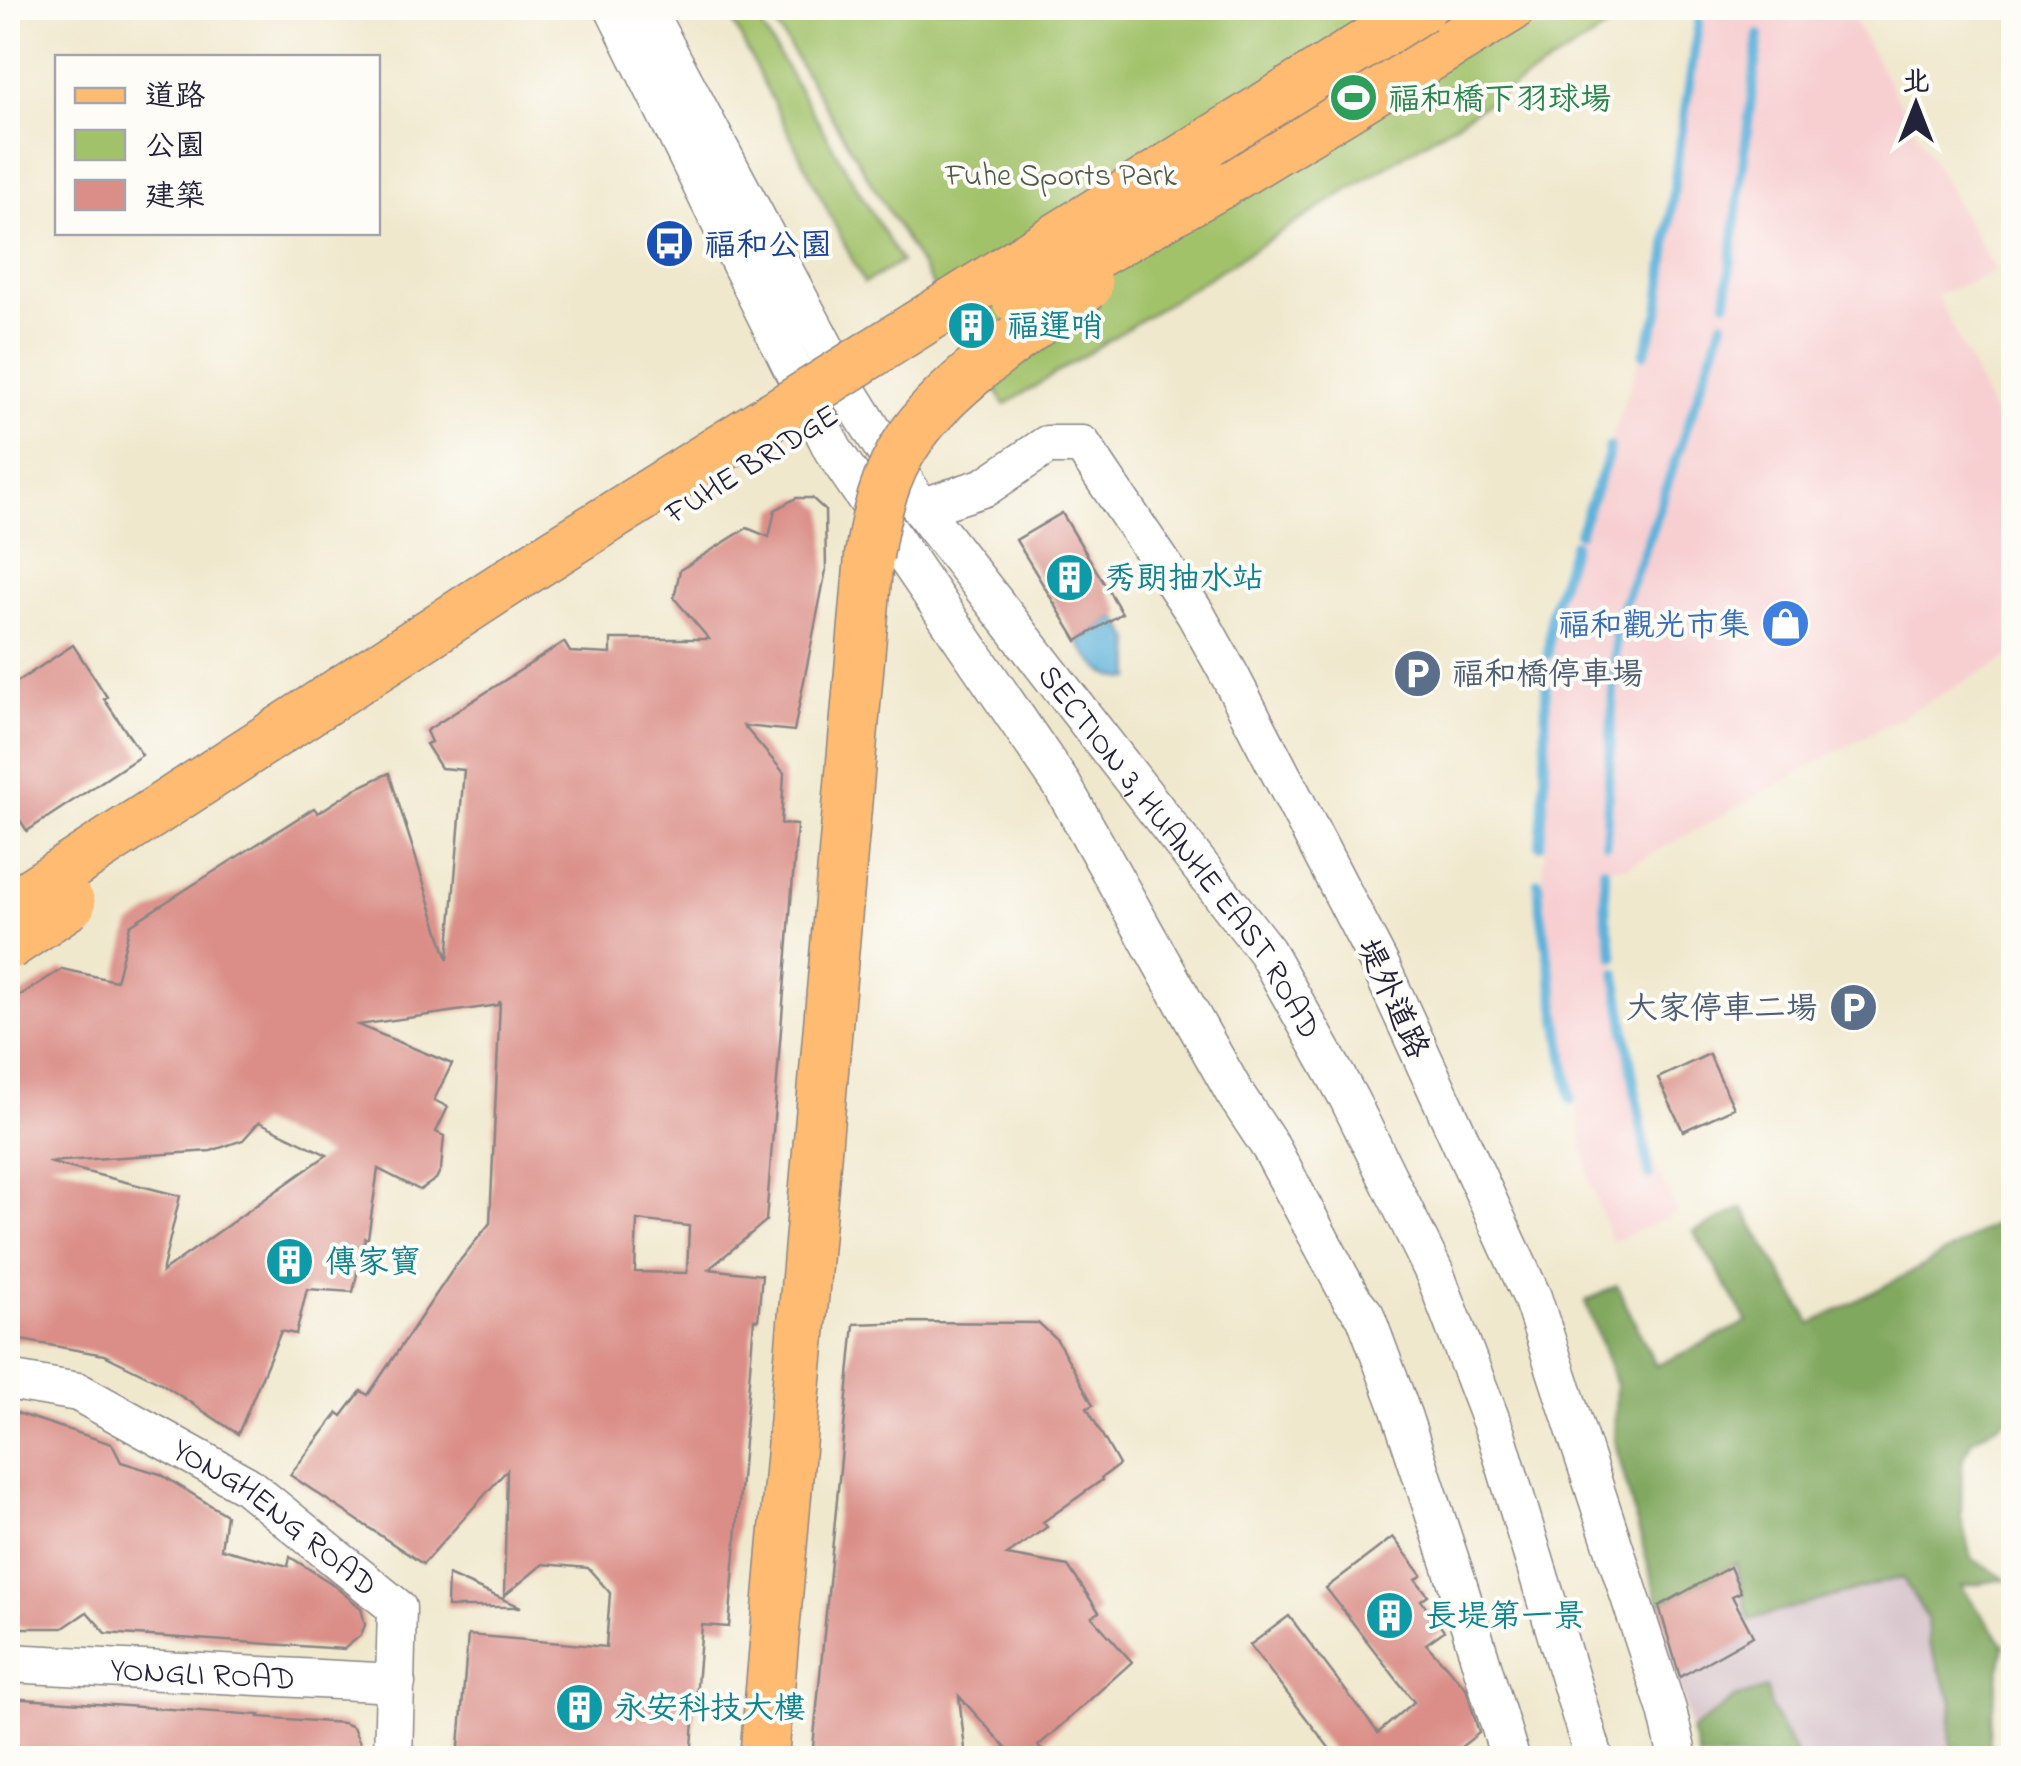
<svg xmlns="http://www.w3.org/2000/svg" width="2021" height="1766" font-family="'Indie Flower','LXGW WenKai TC',sans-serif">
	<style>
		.built { fill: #f7cfd1 }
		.industrial { fill: #d2bdc6 }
		.green { fill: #a2c26a; stroke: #627252; stroke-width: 2.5 }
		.forest { fill: #81a85e; stroke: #52654c; stroke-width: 2.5 }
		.water { fill: #5eb2da; stroke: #406a8a; stroke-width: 2.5 }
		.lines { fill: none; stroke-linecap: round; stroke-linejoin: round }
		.stream { stroke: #5eb2da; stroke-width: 10 }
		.building { fill: #da8e87; fill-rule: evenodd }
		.minor-casing { stroke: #898584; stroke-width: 41 }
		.major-casing { stroke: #898584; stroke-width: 51 }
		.minor { stroke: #fff; stroke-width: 38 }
		.major { stroke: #ffbb71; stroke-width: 48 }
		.major-bridge-casing { stroke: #898584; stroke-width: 51; stroke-linecap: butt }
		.major-bridge { stroke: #ffbb71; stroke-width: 48 }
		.labels { text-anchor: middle; stroke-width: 8; stroke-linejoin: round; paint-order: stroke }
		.leisure-label { font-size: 32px; fill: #27864d; stroke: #fdfcf7; text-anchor: start }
		.park-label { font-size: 32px; fill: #4f5a4b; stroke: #fdfcf7 }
		.transit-label { font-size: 32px; fill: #164399; stroke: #fdfcf7; text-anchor: start }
		.culture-label { font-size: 32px; fill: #0d838f; stroke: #fdfcf7; text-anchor: start }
		.street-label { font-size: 32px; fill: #22223b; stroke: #fdfcf7 }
		.shop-label { font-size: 32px; fill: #366cbe; stroke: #fdfcf7; text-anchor: end }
		.service-label { font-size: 32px; fill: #4e5e75; stroke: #fdfcf7; text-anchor: start }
	</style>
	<rect width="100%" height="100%" fill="#fdfcf7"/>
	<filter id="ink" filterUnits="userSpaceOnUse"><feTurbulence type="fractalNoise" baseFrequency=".01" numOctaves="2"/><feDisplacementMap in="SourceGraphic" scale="20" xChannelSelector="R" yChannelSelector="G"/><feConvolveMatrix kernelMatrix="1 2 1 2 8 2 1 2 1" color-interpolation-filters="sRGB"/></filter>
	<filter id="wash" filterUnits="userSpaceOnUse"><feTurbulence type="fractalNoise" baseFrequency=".0048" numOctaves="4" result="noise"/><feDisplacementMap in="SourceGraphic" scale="40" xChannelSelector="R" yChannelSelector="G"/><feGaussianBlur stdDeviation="2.25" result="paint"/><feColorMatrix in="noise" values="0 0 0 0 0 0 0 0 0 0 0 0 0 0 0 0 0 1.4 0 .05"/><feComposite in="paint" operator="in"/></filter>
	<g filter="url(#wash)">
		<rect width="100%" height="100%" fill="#f0e8cd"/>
		<path class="built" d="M1699 8H1847L1995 272 1937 295 2013 454V655L1628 867H1604L1606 919 1656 1167 1677 1213 1612 1242 1590 1182 1541 912 1557 593 1660 300Z"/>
		<path class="industrial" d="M1737 1563 1750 1620 1903 1577 1927 1618 1929 1644 1952 1701 1950 1742 1960 1758H1797L1770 1706 1767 1689 1735 1698 1691 1731 1659 1606Z"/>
		<g class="green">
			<path d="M726 8H751L901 262 864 283Z"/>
			<path d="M766 8H1639L1005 405Z"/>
		</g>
		<g class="forest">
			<path d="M1743 1208 1811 1324 1919 1268 2013 1213V1415L1971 1441 1962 1463 1961 1517 1971 1558 2006 1579 1961 1586 2004 1645 1991 1717 1989 1758H1960L1950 1742 1952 1701 1929 1644 1927 1618 1902 1577 1749 1620 1736 1563 1659 1606 1614 1439 1616 1385 1585 1301 1617 1286 1656 1366 1748 1322 1694 1232Z"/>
			<path d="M1767 1688 1770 1706 1797 1758H1699L1691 1731 1735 1698Z"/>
		</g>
		<path class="water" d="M1117 617 1131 641 1132 679C1101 679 1094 663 1077 641Z"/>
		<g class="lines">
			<g class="stream">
				<path d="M1726 302 1759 35"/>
				<path d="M1644 354 1659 312 1677 163 1699 20"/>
				<path d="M1579 533 1608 457 1609 447"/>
				<path d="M1548 655 1551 612 1574 544"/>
				<path d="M1606 843 1616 624 1646 546 1723 322"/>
				<path d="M1540 845 1545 779 1546 687"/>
				<path d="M1604 869 1606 919 1614 957"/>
				<path d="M1538 882 1540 906 1571 1100"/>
				<path d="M1616 973 1649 1175"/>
			</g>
		</g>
		<g id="blocks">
			<g class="building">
				<path d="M984 315 990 324 965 343 958 332Z"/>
				<path d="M796 498H812L825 510 826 570 794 731 744 726 784 773 781 824 797 825 766 1221 709 1269 762 1275 758 1320 754 1319 729 1627 702 1625 691 1758 616 1756V1758H458L468 1635 606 1647 610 1593 588 1568 543 1564 504 1596 507 1470 423 1564 290 1475 338 1413 342 1416 361 1391 368 1395 454 1268 490 1223 500 1001 498 1005 358 1025 452 1064 434 1100 448 1107 436 1132 444 1136 441 1169 436 1179 420 1190 378 1169 368 1238H365L353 1292 307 1289 296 1334 281 1331 238 1434 161 1383 104 1355 27 1341 8 1339V1003L62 969 116 981 130 925 314 808 318 813 355 789 389 773 448 960 464 770 441 768 426 744 431 742 426 731 564 642 570 652 611 654V639H709L674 598 680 570 747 528 769 537 775 510ZM259 1122 327 1155 162 1272 180 1196 48 1162 211 1151 243 1140ZM637 1220 689 1226 687 1273 635 1272Z"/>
				<path d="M1062 513 1122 613 1077 641 1016 540Z"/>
				<path d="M73 645 107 697 104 699 142 755 27 831 8 801V688Z"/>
				<path d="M1709 1054 1734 1108 1683 1131 1658 1078Z"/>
				<path d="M913 1322 1039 1323 1057 1340 1079 1379 1093 1405 1087 1408 1119 1465 1101 1478 1102 1480 1043 1522 1047 1527 1007 1555 1068 1566 1099 1612 1092 1617 1132 1662 1038 1746 1049 1758H1015L959 1696 966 1758H812L854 1324Z"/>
				<path d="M8 1410 112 1444 121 1462 160 1474 226 1515 221 1549 288 1566 290 1557 331 1583 361 1608 365 1625 361 1635 344 1649 106 1633 87 1612 63 1628H22L8 1625Z"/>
				<path d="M1393 1537 1422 1575 1416 1580 1428 1595 1421 1600 1444 1631 1426 1644 1466 1688 1479 1733 1447 1758H1337L1250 1645 1289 1616 1378 1733 1414 1702 1326 1588Z"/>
				<path d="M1730 1567 1741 1592 1732 1596 1753 1636 1680 1677 1659 1606Z"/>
				<path d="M448 1575 521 1607H447Z"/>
				<path d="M8 1698 260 1715 259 1717 343 1723 353 1727 360 1743 361 1758H8Z"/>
			</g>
		</g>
	</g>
	<g filter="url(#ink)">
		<use href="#blocks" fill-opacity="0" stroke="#898584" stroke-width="2.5"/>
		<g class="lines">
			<defs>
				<g id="minor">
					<path d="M614 8 833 450 1062 785 1234 1092 1271 1148 1351 1298 1365 1315 1402 1415 1456 1579 1510 1758"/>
					<path id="s1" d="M645 8 846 388 921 508 1266 951 1349 1099 1434 1272 1497 1437 1594 1758"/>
					<path d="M921 508 985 487 1047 445H1082L1195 613 1230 676 1380 965 1532 1297 1667 1710 1678 1758"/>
					<path id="s2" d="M8 1380 78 1392 246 1485 397 1608 393 1758"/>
					<path id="s3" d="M8 1663 396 1683"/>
				</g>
				<g id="major">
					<path d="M1218 186 1511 8"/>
					<path d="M764 1758 869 556"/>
				</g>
			</defs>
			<use href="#minor" class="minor-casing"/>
			<use href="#major" class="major-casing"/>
			<use href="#minor" class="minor"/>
			<use href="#major" class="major"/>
			<defs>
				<g id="major-bridge">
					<path d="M1016 299 1218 186"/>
					<path d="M869 556C875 515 885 475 908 441 947 382 1031 329 1088 286"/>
					<path d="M8 907 530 568 1422 8"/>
					<path d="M8 946 71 904"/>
				</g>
			</defs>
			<use href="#major-bridge" class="major-bridge-casing"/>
			<use href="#major-bridge" class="major-bridge"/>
		</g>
	</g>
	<defs>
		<symbol id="stadium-disc" viewBox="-11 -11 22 22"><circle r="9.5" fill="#2e9e5b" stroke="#fdfcf7"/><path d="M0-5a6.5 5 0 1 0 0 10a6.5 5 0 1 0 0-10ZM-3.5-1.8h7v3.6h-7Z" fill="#fff"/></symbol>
		<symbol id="bus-disc" viewBox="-11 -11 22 22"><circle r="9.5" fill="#1a4fb4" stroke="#fdfcf7"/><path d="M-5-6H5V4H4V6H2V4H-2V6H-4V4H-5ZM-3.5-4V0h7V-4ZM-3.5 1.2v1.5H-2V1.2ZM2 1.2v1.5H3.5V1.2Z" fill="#fff"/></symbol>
		<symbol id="building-disc" viewBox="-11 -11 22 22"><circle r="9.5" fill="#0f9aa8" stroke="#fdfcf7"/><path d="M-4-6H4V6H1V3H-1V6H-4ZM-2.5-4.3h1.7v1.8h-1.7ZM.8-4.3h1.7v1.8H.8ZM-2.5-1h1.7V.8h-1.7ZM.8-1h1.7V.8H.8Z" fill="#fff"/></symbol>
		<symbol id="shop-disc" viewBox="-11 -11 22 22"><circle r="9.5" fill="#3f7fe0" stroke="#fdfcf7"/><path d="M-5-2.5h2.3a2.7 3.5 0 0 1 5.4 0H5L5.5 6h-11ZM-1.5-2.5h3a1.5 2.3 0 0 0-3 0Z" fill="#fff"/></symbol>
		<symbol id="parking-disc" viewBox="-11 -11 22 22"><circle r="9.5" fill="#5c6f8a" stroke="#fdfcf7"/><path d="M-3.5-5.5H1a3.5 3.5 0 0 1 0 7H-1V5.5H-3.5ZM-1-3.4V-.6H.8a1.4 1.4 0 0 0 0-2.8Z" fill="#fff"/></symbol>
	</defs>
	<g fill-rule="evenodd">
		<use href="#stadium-disc" x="1326" y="70" width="55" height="55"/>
		<use href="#bus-disc" x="642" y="216" width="55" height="55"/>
		<use href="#building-disc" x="944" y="298" width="55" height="55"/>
		<use href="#building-disc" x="1042" y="550" width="55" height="55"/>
		<use href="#shop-disc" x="1758" y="596" width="55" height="55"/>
		<use href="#parking-disc" x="1390" y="646" width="55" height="55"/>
		<use href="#parking-disc" x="1826" y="980" width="55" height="55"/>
		<use href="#building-disc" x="262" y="1234" width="55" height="55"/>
		<use href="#building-disc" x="1362" y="1588" width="55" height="55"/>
		<use href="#building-disc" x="552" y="1680" width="55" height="55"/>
	</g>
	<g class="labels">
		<g class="leisure-label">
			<text x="1388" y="109">福和橋下羽球場</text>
		</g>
		<g class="park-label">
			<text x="1061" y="185">Fuhe Sports Park</text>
		</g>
		<g class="transit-label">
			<text x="704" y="255">福和公園</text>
		</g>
		<g class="culture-label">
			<text x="1007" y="336">福運哨</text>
			<text x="1104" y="588">秀朗抽水站</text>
			<text x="325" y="1272">傳家寶</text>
			<text x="1425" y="1626">長堤第一景</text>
			<text x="614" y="1718">永安科技大樓</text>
		</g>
		<g class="street-label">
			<text transform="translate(751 463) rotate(-32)" y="11">FUHE BRIDGE</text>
			<text dy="11" stroke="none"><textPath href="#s1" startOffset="1002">SECTION 3, HUANHE EAST ROAD</textPath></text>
			<text transform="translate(1394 998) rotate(65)" y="11">堤外道路</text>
			<text dy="11" stroke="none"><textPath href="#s2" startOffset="305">YONGHENG ROAD</textPath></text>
			<text dy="11" stroke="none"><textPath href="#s3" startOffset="195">YONGLI ROAD</textPath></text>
		</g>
		<g class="shop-label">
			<text x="1750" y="635">福和觀光市集</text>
		</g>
		<g class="service-label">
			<text x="1452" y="684">福和橋停車場</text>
			<text x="1818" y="1018" text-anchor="end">大家停車二場</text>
		</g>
	</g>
	<rect width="2021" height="1766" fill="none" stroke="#fdfcf7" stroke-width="40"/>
	<rect x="55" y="55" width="325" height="180" fill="#fdfcf7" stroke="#a5a5ac" stroke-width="2.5"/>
	<rect x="75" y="88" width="50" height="15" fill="#ffbb71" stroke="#a5a5ac" stroke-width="2.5"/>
	<text x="145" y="105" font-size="30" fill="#22223b">道路</text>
	<rect x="75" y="130" width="50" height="30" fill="#a2c26a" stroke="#a5a5ac" stroke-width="2.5"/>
	<text x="145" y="155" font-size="30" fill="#22223b">公園</text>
	<rect x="75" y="180" width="50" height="30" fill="#da8e87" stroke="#a5a5ac" stroke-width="2.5"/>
	<text x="145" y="205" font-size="30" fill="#22223b">建築</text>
	<g transform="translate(1916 105)" stroke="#fdfcf7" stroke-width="8" paint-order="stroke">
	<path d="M0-8L18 38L0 25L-18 38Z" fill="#22223b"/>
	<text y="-15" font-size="28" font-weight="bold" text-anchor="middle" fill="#22223b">北</text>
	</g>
</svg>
